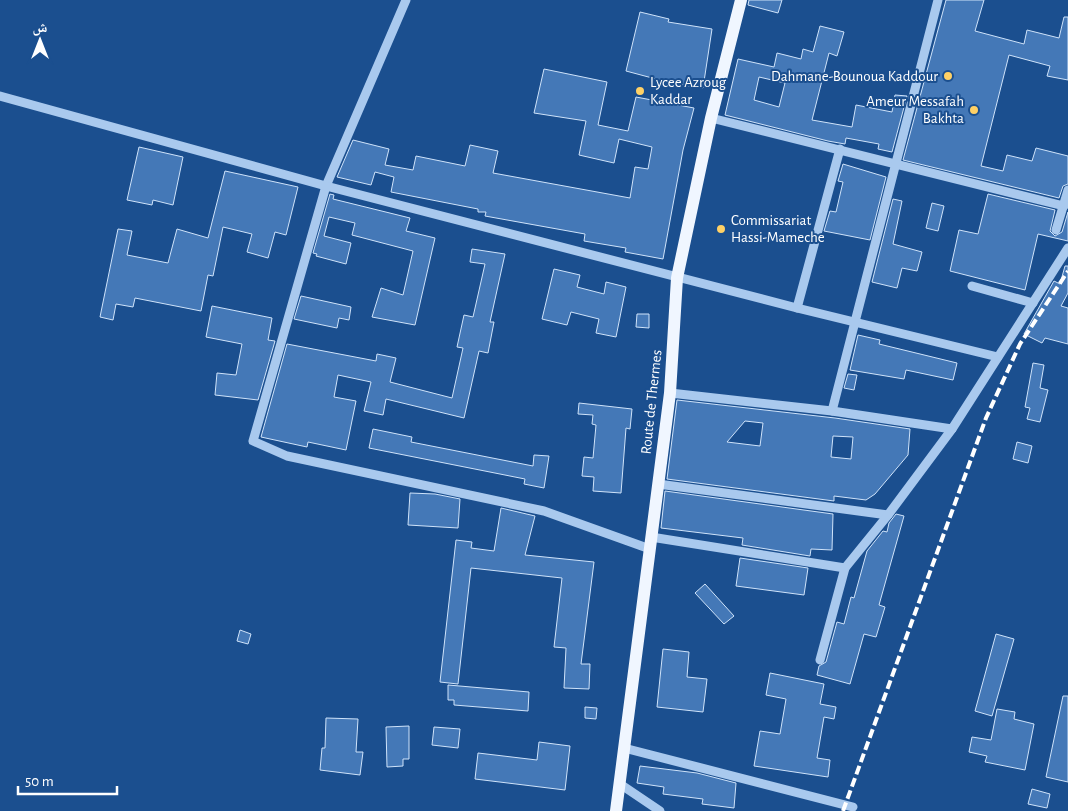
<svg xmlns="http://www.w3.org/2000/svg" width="1068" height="811" font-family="'Alegreya Sans','Noto Naskh Arabic',sans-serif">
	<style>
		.building { fill: #4478b7; stroke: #cfe3fa; fill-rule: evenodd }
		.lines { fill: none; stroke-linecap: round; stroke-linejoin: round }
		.minor { stroke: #a9c9ee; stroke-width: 9 }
		.major { stroke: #f0f6ff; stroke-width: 12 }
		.rail { stroke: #fff; stroke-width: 4; stroke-dasharray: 9 4; stroke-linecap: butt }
		.poi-dot { fill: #ffd166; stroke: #1b4f8f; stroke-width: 2 }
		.labels { text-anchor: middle; stroke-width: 4; stroke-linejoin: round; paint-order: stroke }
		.poi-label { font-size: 15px; fill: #fff; stroke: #1b4f8f; text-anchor: end }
		.street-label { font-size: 15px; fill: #fff; stroke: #1b4f8f }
	</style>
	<rect width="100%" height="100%" fill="#1b4f8f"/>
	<g class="building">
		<path d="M749 0H782L778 13 748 5Z"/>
		<path d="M946 0H984L975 31 1024 44 1027 30 1059 38 1064 17H1068V80L1047 76 1050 66 1009 55 981 166 1003 171 1007 155 1032 161 1036 148 1068 156V184L1063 186 1059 198 903 160Z"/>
		<path d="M640 12 669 19 668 22 712 29 703 88 671 83 626 71Z"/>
		<path d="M820 26 844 32 837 56 829 53 812 120 852 127 856 105 892 112 895 95 907 96 892 152 878 149 879 144 846 138 845 144 828 141 725 115 738 59 774 67 777 53 801 59 803 49 813 52ZM759 77 785 83 779 107 754 100Z"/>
		<path d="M544 69 607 82 598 125 628 131 636 97 694 108 683 150 663 259 625 252 626 248 584 241 585 234 485 216 486 212H478V209L391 192 394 177 375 172 371 185 337 177 353 140 389 149 385 165 413 170 416 156 465 166 470 145 498 151 493 173 630 198 635 167 648 169 652 147 619 139 614 163 579 155 586 121 534 113Z"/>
		<path d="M139 147 183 157 173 205 153 200 152 205 127 200Z"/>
		<path d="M843 164 886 177 870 240 824 231 830 211 836 212 843 182 838 181Z"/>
		<path d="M225 171 298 187 286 235 275 232 268 258 247 252 252 234 223 227 213 276 208 275 201 311 135 298 133 307 116 304 113 320 100 317 118 229 132 231 127 255 168 263 177 229 208 238Z"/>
		<path d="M330 194 334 195 333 199 410 218 406 231 435 238 415 325 372 317 381 288 403 295 413 251 352 235 355 223 329 217 324 236 351 243 346 264 316 256 317 254 313 253Z"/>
		<path d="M988 194 1055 210 1050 231 1055 236 1062 232 1068 212V241L1038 234 1025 290 950 271 959 230 978 234Z"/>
		<path d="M893 199 902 201 893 244 922 252 917 271 902 268 897 288 872 282Z"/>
		<path d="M932 203 944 206 938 231 926 228Z"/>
		<path d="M472 249 505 254 490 322H494L488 353 479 351 464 418 386 399 383 415 364 411 371 382 338 375 334 397 356 401 346 450 308 442 307 447 261 437 287 344 376 361 377 354 396 358 390 382 452 398 463 348 457 347 464 315 473 317 485 264 470 262Z"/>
		<path d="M1065 266H1068V293L1061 306 1068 308V344L1045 338 1042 343 1024 334 1054 281 1060 284Z"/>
		<path d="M554 269 580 275 577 287 604 294 606 282 626 287 616 337 596 333 599 319 571 312 567 325 542 319Z"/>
		<path d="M301 296 351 307 349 320 339 318 337 328 294 319Z"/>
		<path d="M212 306 272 318 268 340 275 341 258 400 215 395 217 373 236 375 242 344 206 337Z"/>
		<path d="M637 314H649V328L636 327Z"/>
		<path d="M858 335 880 340 879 344 957 363 953 380 906 370 904 379 850 370Z"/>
		<path d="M1033 363 1044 365 1040 388 1048 390 1040 422 1027 419 1030 408 1025 407Z"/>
		<path d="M848 374 857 375 854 390 844 388Z"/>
		<path d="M677 400 835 418 910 429 908 455 875 494 866 500 834 496V501L667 479ZM745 421 763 423 760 446 727 442ZM833 436 853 437 851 459 831 457Z"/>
		<path d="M579 403 632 409 630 429 626 428 621 493 593 491 594 477 582 476 584 457 593 458 596 425 592 424 593 415 578 414Z"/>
		<path d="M373 429 412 437 411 442 533 466 534 455 549 456 544 488 524 484 525 479 369 448Z"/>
		<path d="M1017 442 1032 446 1028 463 1013 459Z"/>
		<path d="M665 491 833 514 832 550 811 549 810 556 742 545 743 538 661 528Z"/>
		<path d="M410 493 435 494 460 499 458 528 408 525Z"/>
		<path d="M501 508 535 516 525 555 594 562 581 664H590L589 689 564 688 566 648 554 647 562 578 471 568 458 684 440 682 456 540 472 542 471 548 494 551Z"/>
		<path d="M896 514 904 516 879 605 885 607 876 637 864 634 850 684 817 675 819 666 826 662 837 622 844 624 851 597 854 598 867 551 883 531 887 532 889 523Z"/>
		<path d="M740 558 808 568 804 595 736 586Z"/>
		<path d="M705 584 734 616 724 624 695 593Z"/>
		<path d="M240 630 251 634 248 644 237 641Z"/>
		<path d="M996 634 1014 639 992 716 975 711Z"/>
		<path d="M663 649 689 652 687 677 707 679 703 712 657 707Z"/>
		<path d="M770 673 824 684 820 704 836 707 834 719 824 717 817 758 830 760 828 777 754 766 760 731 780 734 786 699 766 695Z"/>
		<path d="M448 685 529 692 528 711 454 705V700H448Z"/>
		<path d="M1063 696H1068V782L1046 777Z"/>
		<path d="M585 707 597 708 596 719 585 718Z"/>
		<path d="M997 709 1015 712 1014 719 1034 724 1025 770 985 762 987 756 969 752 972 737 991 740Z"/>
		<path d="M326 718 358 719 356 752H363L360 775 320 770 322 748H325Z"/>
		<path d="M409 726V759H403V766L387 767 386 727Z"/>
		<path d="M434 727 460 729 458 748 432 745Z"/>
		<path d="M539 742 570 746 565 790 475 779 478 753 537 760Z"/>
		<path d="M640 766 697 773 736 783 734 808 702 804 703 799 663 794 664 787 637 783Z"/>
		<path d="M1032 789 1050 794 1047 808 1028 804Z"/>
	</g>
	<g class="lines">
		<g class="minor">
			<path d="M406 0 326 186 253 441 287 456 544 511 650 549"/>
			<path d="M0 96 326 186 797 308 998 357"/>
			<path d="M711 118 1064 206"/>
			<path d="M1056 230 1068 190"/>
			<path d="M972 286 1033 303"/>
			<path d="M797 308 840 149"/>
			<path d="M670 393 832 411 952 429"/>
			<path d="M832 411 938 0"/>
			<path d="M658 484 888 515"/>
			<path d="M651 537 845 568"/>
			<path d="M820 660 845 568 888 515 952 429 1068 248"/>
			<path d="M624 748 853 807"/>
			<path d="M620 784 660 811"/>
		</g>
		<path class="major" d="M616 811 670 393 677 278 711 118 741 0"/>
		<path class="rail" d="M843 811 986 418 1020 344 1068 271"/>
	</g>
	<g class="poi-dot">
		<circle cx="948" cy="76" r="5"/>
		<circle cx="640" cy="91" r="5"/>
		<circle cx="974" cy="110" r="5"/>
		<circle cx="721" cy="229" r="5"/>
	</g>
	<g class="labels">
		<g class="poi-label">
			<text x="938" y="81">Dahmane-Bounoua Kaddour</text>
			<text x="650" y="87" text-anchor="start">Lycee Azroug<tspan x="650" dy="17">Kaddar</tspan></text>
			<text x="964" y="106">Ameur Messafah<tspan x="964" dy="17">Bakhta</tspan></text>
			<text x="731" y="225" text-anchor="start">Commissariat<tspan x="731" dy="17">Hassi-Mameche</tspan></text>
		</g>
		<g class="street-label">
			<text transform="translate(651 402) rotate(-84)" y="5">Route de Thermes</text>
		</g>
	</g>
	<g transform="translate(40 40)" stroke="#1b4f8f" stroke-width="4" paint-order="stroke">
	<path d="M0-4L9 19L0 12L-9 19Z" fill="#ffffff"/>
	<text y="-8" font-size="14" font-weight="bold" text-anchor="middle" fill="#ffffff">ش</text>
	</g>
	<path d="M18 786v8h99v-8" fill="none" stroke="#ffffff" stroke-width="2.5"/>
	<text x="25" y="786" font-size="15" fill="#ffffff" stroke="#1b4f8f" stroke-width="4" paint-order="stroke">50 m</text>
</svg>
